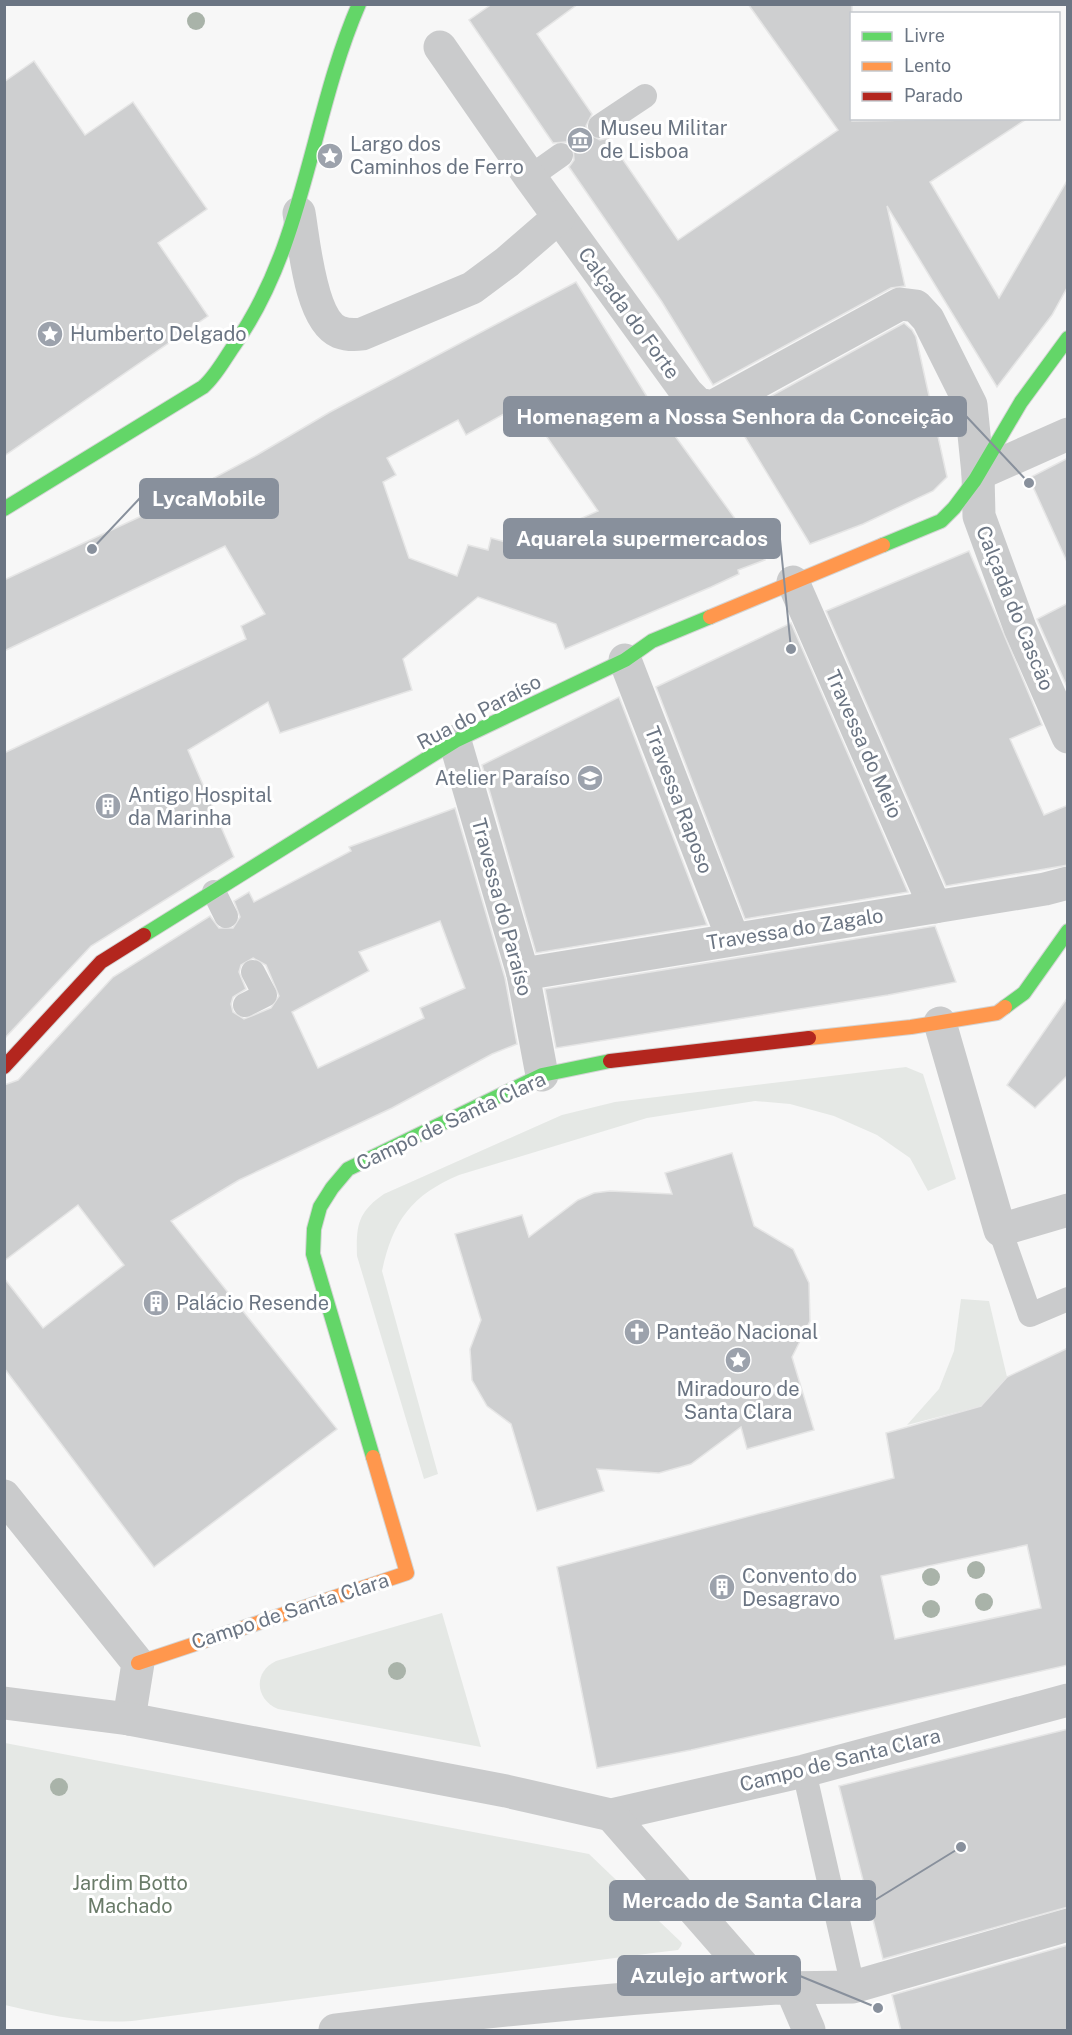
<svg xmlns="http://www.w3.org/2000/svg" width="1072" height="2035" font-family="'Public Sans',sans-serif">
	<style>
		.green { fill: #e5e8e5 }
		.building { fill: #cecfd0; stroke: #e6e6e6; stroke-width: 1.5; fill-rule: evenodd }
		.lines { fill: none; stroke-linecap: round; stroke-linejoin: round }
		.fast-casing { stroke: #d3d4d4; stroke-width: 16 }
		.slow-casing { stroke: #d3d4d4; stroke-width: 16 }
		.jam-casing { stroke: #d3d4d4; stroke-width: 16 }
		.lane { stroke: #cacbcc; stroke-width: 24 }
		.street { stroke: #cacbcc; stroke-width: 33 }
		.fast { stroke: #63d668; stroke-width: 14 }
		.slow { stroke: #ff974d; stroke-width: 14 }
		.jam { stroke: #b3261e; stroke-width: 14 }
		.tree { fill: #a9b3a9 }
		.labels { text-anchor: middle; stroke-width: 6; stroke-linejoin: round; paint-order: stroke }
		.poi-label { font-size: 20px; fill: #6b7583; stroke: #fff; text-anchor: start }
		.street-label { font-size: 20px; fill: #6b7583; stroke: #fff }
		.park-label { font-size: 20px; fill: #6a7b69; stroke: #fff }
		.leader { fill: none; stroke: #88909c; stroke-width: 2 }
		.callout-dot { fill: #88909c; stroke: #fff; stroke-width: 2 }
		.callout { fill: #88909c; stroke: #88909c; stroke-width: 2 }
		.callout-label { font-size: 21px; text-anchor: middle; font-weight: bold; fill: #fff }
	</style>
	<rect width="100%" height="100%" fill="#f7f7f7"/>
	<g class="green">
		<path d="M906 1067 923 1074 956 1179 928 1191 910 1158 877 1135 834 1116 790 1104 755 1101 647 1118 459 1175C412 1195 393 1220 382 1271L438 1474 424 1479 357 1256C356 1225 358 1212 384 1194L562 1115 615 1102Z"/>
		<path d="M961 1299 989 1301 1007 1377 981 1406 907 1425 939 1389 954 1351Z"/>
		<path d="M442 1613 481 1747 278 1709C255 1699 253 1672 276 1661Z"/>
		<path d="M5 1743 589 1854 682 1943 681 1946 678 1950 653 1953 132 2021C87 2024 48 2015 5 2005Z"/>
	</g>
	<g class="building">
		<path d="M492 4H578L537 34 592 114 586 126 589 134 600 140 608 138 678 240 838 130 748 4H852V121L1028 118 930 182 999 298 1068 179V286L1052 315 997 387 887 206 905 286 891 288 713 385 662 302 569 167 574 160 573 147 566 142 553 143 469 20Z"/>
		<path d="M34 61 85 135 133 102 172 159 207 209 158 243 208 316 4 456V82Z"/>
		<path d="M576 282 649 400 765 560 738 570 739 574 711 587 565 649 556 624 478 597 403 659 412 690 280 733 268 702 188 750 234 857 91 946 4 1039V753L246 639 241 626 265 614 225 546 4 651V580L148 513 257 455 330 412ZM520 405 532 428 538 424 598 511 546 534 514 523 506 542 491 538 488 550 468 545 457 576 409 558 383 482 396 475 387 458 458 420 466 435Z"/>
		<path d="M904 323 912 330 916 337 947 477 933 491 863 524 810 544 733 417Z"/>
		<path d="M1068 458V564L1029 478Z"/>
		<path d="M969 551 1042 725 1010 739 1044 815 1068 805V865L946 886 826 611Z"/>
		<path d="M1068 603V689L1037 619Z"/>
		<path d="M791 623 908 892 745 919 656 687Z"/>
		<path d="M619 697 707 925 536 953 482 765Z"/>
		<path d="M455 808 505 978 517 1044 492 1054 392 1108 239 1180 171 1221 337 1429 154 1567 4 1368V1278L43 1328 124 1265 78 1205 4 1261V1085L18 1080 113 977 210 916 219 928H233L240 917 234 901 249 892 254 902 351 851 349 847ZM440 921 465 988 420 1008 424 1018 318 1068 292 1012 369 971 359 952ZM253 958 266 965 279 996 271 1008 244 1019 233 1012 231 1004 233 997 246 989 239 972 241 965Z"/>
		<path d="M935 926 956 982 888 995 556 1048 545 989Z"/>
		<path d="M1068 997V1075L1035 1108 1007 1085Z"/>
		<path d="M732 1153 754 1226 793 1249 809 1283 810 1321 792 1357 814 1430 747 1449 741 1427 691 1464 659 1473 597 1469 604 1491 537 1511 511 1424 487 1406 472 1380 470 1349 481 1320 455 1234 522 1215 529 1237 578 1200 594 1193 610 1191 672 1194 665 1173Z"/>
		<path d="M1068 1348V1665L691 1750 597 1768 557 1567 894 1478 886 1433 981 1406 1007 1377ZM1027 1545 1041 1608 895 1639 881 1576Z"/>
		<path d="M1068 1729V1907L883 1959 839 1786Z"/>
		<path d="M1068 1945V2031H901L892 1995Z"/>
	</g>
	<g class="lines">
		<defs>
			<g id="fast">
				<path d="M4 509 203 387C215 377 224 360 233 347 306 244 310 117 359 4"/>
				<path d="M883 545 941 521 954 508 975 480 1021 402 1068 338"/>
				<path d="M144 935 455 741 625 660 652 641 710 617"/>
				<path d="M1005 1007 1024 993 1068 931"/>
				<path d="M373 1457 313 1254 314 1229 320 1207 332 1188 348 1169 542 1075 610 1061"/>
			</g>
			<g id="slow">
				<path d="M710 617 883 545"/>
				<path d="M809 1038 911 1027 997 1013 1005 1007"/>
				<path d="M138 1663 407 1573 373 1457"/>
			</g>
			<g id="jam">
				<path d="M610 1061 809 1038"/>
				<path d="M4 1067 101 962 144 935"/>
			</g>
		</defs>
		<use href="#fast" class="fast-casing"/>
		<use href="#slow" class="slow-casing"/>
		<use href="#jam" class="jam-casing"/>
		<g class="lane">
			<path d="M600 126 645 96"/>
			<path d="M530 177 561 155"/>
			<path d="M214 892 226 916"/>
			<path d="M245 1005 265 995 253 972"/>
			<path d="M1000 1230 1030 1315 1068 1299"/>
			<path d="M804 1771 853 1987"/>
		</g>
		<g class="street">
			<path d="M440 47 530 177 687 393 698 404 712 407 900 304 916 306 928 319 971 405 978 474 979 516 1020 628 1068 737"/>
			<path d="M299 213C304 241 310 320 339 332 347 335 355 335 362 334L472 288 507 262 559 217"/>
			<path d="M978 474 1068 434"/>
			<path d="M793 582 935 907"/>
			<path d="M625 660 733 939"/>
			<path d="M455 741 523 974 542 1075"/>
			<path d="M523 974 1045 889 1068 883"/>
			<path d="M940 1023 1000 1230 1068 1210"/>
			<path d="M4 1496 138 1663 129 1719"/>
			<path d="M4 1703 129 1719 506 1791 611 1815 804 1771 1068 1700"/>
			<path d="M611 1815 750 1974 779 1988 853 1987 1068 1925"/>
			<path d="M791 1988 809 2030"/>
			<path d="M335 2030C482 2011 630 1997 778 1988"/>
		</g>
		<use href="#fast" class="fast"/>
		<use href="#slow" class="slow"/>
		<use href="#jam" class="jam"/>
	</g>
	<g class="tree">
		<circle cx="196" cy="21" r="9"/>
		<circle cx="976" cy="1570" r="9"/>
		<circle cx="931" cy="1577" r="9"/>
		<circle cx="984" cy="1602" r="9"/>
		<circle cx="931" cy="1609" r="9"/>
		<circle cx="397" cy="1671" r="9"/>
		<circle cx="59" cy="1787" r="9"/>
	</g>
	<defs>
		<symbol id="museum-disc" viewBox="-11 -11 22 22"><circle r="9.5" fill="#9ca2ac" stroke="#fff"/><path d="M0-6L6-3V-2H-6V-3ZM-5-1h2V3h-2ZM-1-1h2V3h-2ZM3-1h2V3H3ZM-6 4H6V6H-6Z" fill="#fff"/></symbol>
		<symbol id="sight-disc" viewBox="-11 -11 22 22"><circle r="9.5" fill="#9ca2ac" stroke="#fff"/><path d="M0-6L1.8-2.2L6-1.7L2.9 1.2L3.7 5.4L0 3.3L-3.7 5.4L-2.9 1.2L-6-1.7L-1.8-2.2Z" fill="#fff"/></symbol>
		<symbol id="school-disc" viewBox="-11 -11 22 22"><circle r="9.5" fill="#9ca2ac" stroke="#fff"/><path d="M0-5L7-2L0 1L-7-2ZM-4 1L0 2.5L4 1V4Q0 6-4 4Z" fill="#fff"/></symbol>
		<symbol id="building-disc" viewBox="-11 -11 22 22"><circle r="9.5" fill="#9ca2ac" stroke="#fff"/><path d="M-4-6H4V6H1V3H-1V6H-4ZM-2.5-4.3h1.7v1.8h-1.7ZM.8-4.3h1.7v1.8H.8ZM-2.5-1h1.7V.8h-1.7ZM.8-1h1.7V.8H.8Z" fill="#fff"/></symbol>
		<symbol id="church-disc" viewBox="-11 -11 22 22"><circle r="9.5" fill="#9ca2ac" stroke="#fff"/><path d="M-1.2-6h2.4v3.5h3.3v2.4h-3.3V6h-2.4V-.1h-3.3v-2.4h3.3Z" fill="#fff"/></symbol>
	</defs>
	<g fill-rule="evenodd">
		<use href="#museum-disc" x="565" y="125" width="30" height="30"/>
		<use href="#sight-disc" x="315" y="141" width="30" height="30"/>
		<use href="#sight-disc" x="35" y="319" width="30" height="30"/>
		<use href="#school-disc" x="575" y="763" width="30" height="30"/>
		<use href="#building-disc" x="93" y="791" width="30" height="30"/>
		<use href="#building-disc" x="141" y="1288" width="30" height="30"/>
		<use href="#church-disc" x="622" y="1317" width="30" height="30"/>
		<use href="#sight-disc" x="723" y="1345" width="30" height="30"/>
		<use href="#building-disc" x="707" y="1572" width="30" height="30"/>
	</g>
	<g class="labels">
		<g class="poi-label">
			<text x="600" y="135">Museu Militar<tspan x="600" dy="23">de Lisboa</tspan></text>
			<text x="350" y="151">Largo dos<tspan x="350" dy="23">Caminhos de Ferro</tspan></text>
			<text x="70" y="341">Humberto Delgado</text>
			<text x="570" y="785" text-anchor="end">Atelier Paraíso</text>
			<text x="128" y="802">Antigo Hospital<tspan x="128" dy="23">da Marinha</tspan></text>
			<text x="176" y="1310">Palácio Resende</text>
			<text x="656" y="1339">Panteão Nacional</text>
			<text x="738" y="1396" text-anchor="middle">Miradouro de<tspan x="738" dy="23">Santa Clara</tspan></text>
			<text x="742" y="1583">Convento do<tspan x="742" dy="23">Desagravo</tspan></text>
		</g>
		<g class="street-label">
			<text transform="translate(629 313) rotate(54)" y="7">Calçada do Forte</text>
			<text transform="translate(1015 608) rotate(68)" y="7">Calçada do Cascão</text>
			<text transform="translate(479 712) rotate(-28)" y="7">Rua do Paraíso</text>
			<text transform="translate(864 744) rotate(66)" y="7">Travessa do Meio</text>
			<text transform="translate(679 800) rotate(69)" y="7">Travessa Raposo</text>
			<text transform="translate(502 907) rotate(75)" y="7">Travessa do Paraíso</text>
			<text transform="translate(795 929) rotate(-9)" y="7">Travessa do Zagalo</text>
			<text transform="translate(451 1121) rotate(-25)" y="7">Campo de Santa Clara</text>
			<text transform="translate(290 1611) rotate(-18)" y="7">Campo de Santa Clara</text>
			<text transform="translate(840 1760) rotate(-14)" y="7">Campo de Santa Clara</text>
		</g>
		<g class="park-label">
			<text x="130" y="1890">Jardim Botto<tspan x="130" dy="23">Machado</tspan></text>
		</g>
	</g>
	<path class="leader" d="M1029 483L966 416M92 549L140 498M791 649L780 539M961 1847L875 1900M878 2008L800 1976"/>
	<g class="callout-dot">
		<circle cx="1029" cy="483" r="6"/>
		<circle cx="92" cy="549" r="6"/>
		<circle cx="791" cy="649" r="6"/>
		<circle cx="961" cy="1847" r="6"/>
		<circle cx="878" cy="2008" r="6"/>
	</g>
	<g class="callout">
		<rect x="504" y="397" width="462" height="39" rx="6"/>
		<rect x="140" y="479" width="138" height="39" rx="6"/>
		<rect x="504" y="519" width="276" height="39" rx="6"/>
		<rect x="610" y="1881" width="265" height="39" rx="6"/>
		<rect x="618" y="1956" width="182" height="39" rx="6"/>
	</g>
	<g class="callout-label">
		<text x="735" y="424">Homenagem a Nossa Senhora da Conceição</text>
		<text x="209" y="506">LycaMobile</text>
		<text x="642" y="546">Aquarela supermercados</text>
		<text x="742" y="1908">Mercado de Santa Clara</text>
		<text x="709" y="1983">Azulejo artwork</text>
	</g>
	<rect width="1072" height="2035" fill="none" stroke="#6b7583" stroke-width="12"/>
	<rect x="850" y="12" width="210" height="108" fill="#ffffff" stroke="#c4c8cd" stroke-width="1.5"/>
	<rect x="862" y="32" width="30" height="9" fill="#63d668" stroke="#c4c8cd" stroke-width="1.5"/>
	<text x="904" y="42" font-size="18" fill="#6b7583">Livre</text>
	<rect x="862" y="62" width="30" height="9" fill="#ff974d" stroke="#c4c8cd" stroke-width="1.5"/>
	<text x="904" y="72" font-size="18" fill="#6b7583">Lento</text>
	<rect x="862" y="92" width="30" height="9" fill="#b3261e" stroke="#c4c8cd" stroke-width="1.5"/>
	<text x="904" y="102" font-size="18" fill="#6b7583">Parado</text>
</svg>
